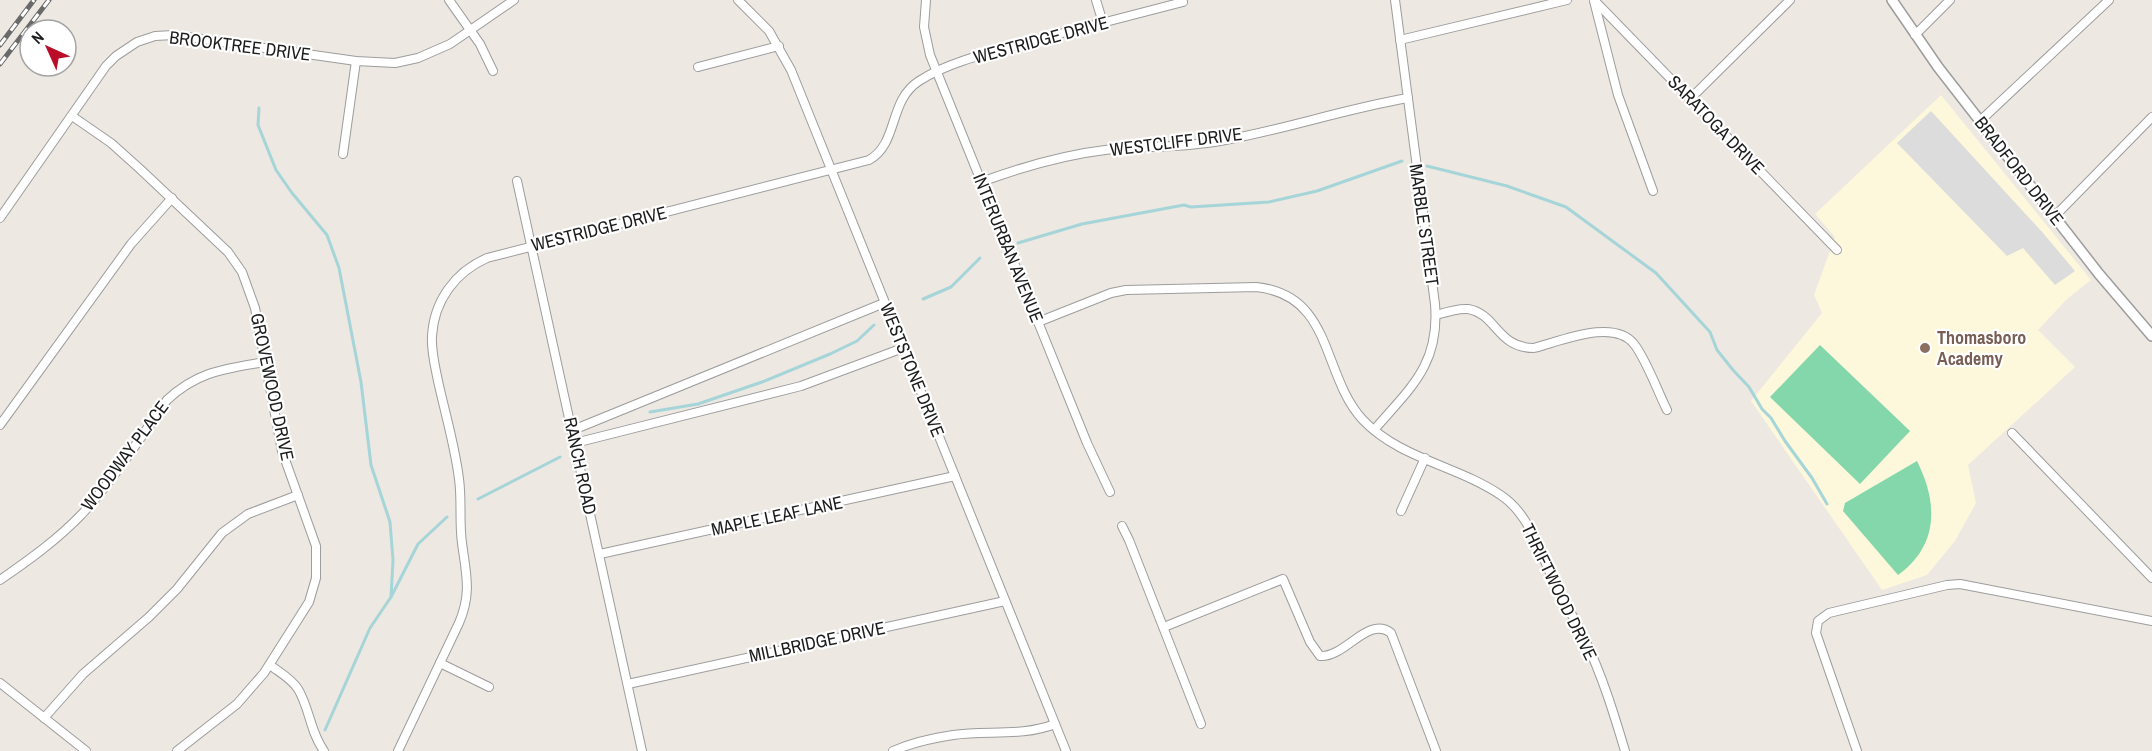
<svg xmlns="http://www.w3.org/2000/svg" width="2152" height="751" font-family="'Archivo Narrow',sans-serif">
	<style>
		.education { fill: #fdf7db }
		.pitch { fill: #84d7aa }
		.parking { fill: #dcdcdc }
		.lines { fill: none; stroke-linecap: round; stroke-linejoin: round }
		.stream { stroke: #a5d5d8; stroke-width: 3 }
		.minor-casing { stroke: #9d9d9d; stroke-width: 10 }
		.tertiary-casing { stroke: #9d9d9d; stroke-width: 12 }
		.minor { stroke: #fff; stroke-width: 8 }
		.tertiary { stroke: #fff; stroke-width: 9 }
		.rail-casing { stroke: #6a6a6a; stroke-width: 5 }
		.rail { stroke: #fff; stroke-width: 3; stroke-dasharray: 9; stroke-linecap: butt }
		.education-dot { fill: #8d6e63; stroke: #fff; stroke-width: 2 }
		.labels { text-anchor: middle; stroke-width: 4.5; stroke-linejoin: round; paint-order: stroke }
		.street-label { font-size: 18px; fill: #1c1c1c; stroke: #fff }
		.education-label { font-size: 18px; font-weight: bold; fill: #785e54; stroke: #fff; text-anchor: start }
	</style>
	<rect width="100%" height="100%" fill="#ede8e2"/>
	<path class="education" d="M1941 95 2091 280 2067 299 2038 330 2075 367 1968 465 1976 503 1955 541 1927 575 1882 590 1751 401 1822 313 1814 295 1835 237 1815 214Z"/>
	<g class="pitch">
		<path d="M1820 345 1910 431 1860 484 1770 397Z"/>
		<path d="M1917 461C1938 503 1939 545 1898 575L1843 511 1845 503Z"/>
	</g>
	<path class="parking" d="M1931 111 2043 233 2075 271 2055 285 2023 248 2007 256 1897 143Z"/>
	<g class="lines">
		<g class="stream">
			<path d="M259 108 258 125 276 170 292 193 327 235 339 268 361 382 371 465 390 522 393 560 391 597"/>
			<path d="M1427 166 1507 186 1566 207 1656 273 1710 332 1717 350 1733 370 1749 387 1762 409 1771 418 1785 441 1812 478 1827 504"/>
			<path d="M1018 243 1082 224 1184 205 1191 207 1269 202 1317 191 1402 161"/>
			<path d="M923 299 951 287 980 258"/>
			<path d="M650 412 698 404 762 382 830 354 857 341 874 325"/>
			<path d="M478 499 560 457"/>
			<path d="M325 730 370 628 391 597 418 544 447 517"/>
		</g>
		<defs>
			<g id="minor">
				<path d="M449 0 480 44 493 71"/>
				<path d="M738 0 769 31 791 70 1066 751"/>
				<path d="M926 0 924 27 930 55 1087 443 1110 492"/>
				<path d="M1096 0 1103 23"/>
				<path d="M1594 0 1837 250"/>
				<path d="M1594 1 1618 95 1653 191"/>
				<path d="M1915 35 1950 0"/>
				<path d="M1400 40 1567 0"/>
				<path d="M698 67 779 46"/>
				<path d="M1690 99 1790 0"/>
				<path d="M72 116 111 143 140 169 228 252 242 272 255 308 282 451 316 546V578L309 602 264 673 237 704 177 751"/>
				<path d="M1980 121 2109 0"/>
				<path d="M343 154 356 61"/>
				<path d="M517 181 642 751"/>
				<path d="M981 182C1022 167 1063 155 1105 150 1143 146 1182 148 1220 141 1283 130 1344 109 1408 98"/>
				<path d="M2054 217 2152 117"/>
				<path d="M0 218 106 66 116 56 137 42 155 36 174 35 356 61 395 63 418 58 450 44 514 0"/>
				<path d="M1436 315C1446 312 1458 308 1468 309 1497 314 1497 348 1534 348 1561 341 1614 318 1634 344 1646 359 1658 392 1667 410"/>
				<path d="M1038 322 1111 293 1126 290 1256 287C1334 295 1321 375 1363 420 1400 459 1459 466 1502 496 1530 515 1541 555 1555 584 1565 603 1576 621 1585 640 1602 675 1614 714 1625 751"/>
				<path d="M0 425 131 244 172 198"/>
				<path d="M573 430 884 303"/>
				<path d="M1374 430C1410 388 1440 365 1435 304L1395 0"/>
				<path d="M2012 433 2152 578"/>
				<path d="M575 443 801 386 903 348"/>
				<path d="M1401 511 1425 458"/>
				<path d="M1122 526 1129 540 1201 724"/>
				<path d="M600 554 955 476"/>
				<path d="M0 580C29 560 57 540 82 514 114 479 140 438 167 400 198 371 225 369 265 362"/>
				<path d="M1164 627 1283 579 1310 642 1320 656C1345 658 1368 615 1391 633L1436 751"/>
				<path d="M440 663 489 687"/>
				<path d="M270 665C279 672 292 679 298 689 310 709 310 732 324 751"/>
				<path d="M0 683 86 751"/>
				<path d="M628 684 1005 601"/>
				<path d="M44 718 83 674 149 617 177 589 222 533 248 514 298 495"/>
				<path d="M398 751 459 623C472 593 466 574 462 543 459 522 462 500 459 479 455 446 445 413 438 381 435 366 431 351 432 336 434 301 455 272 487 258L869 160C899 143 888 101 919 81 949 61 997 51 1032 41 1082 28 1133 15 1183 2"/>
				<path d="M893 751C911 743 933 738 953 735 987 730 1022 737 1055 724"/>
				<path d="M1857 751 1816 633 1818 621 1829 613 1947 585 1960 584 2152 621"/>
			</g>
			<path id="tertiary" d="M1892 0 1938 67 2099 274 2152 336"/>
		</defs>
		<use href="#minor" class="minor-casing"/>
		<use href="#tertiary" class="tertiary-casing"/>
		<use href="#minor" class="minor"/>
		<use href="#tertiary" class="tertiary"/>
		<defs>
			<g id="rail">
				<path d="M0 45 34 0"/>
				<path d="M0 64 49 0"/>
			</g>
		</defs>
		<use href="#rail" class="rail-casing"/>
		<use href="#rail" class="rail"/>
	</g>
	<circle class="education-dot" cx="1925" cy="348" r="6"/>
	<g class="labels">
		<g class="street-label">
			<text transform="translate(1041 40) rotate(-15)" y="6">WESTRIDGE DRIVE</text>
			<text transform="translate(240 46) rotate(7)" y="6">BROOKTREE DRIVE</text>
			<text transform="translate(1716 125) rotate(46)" y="6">SARATOGA DRIVE</text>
			<text transform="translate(1176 142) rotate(-7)" y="6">WESTCLIFF DRIVE</text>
			<text transform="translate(2019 171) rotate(52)" y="6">BRADFORD DRIVE</text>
			<text transform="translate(1424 225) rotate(82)" y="6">MARBLE STREET</text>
			<text transform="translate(599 229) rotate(-14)" y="6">WESTRIDGE DRIVE</text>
			<text transform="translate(1008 248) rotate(68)" y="6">INTERURBAN AVENUE</text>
			<text transform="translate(912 370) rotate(68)" y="6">WESTSTONE DRIVE</text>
			<text transform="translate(272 387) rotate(78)" y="6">GROVEWOOD DRIVE</text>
			<text transform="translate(125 456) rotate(-53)" y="6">WOODWAY PLACE</text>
			<text transform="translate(580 466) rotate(78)" y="6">RANCH ROAD</text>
			<text transform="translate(777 516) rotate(-12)" y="6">MAPLE LEAF LANE</text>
			<text transform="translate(1559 592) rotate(64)" y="6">THRIFTWOOD DRIVE</text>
			<text transform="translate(817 642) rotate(-12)" y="6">MILLBRIDGE DRIVE</text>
		</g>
		<g class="education-label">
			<text x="1937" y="344">Thomasboro<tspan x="1937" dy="21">Academy</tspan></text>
		</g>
	</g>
	<g transform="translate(48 48) rotate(315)"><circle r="28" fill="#ffffff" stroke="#a4a4a4" stroke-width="1.5"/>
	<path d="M0-4.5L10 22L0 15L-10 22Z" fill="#bb0d28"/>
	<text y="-9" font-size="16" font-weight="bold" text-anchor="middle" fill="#1c1c1c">N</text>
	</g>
</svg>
